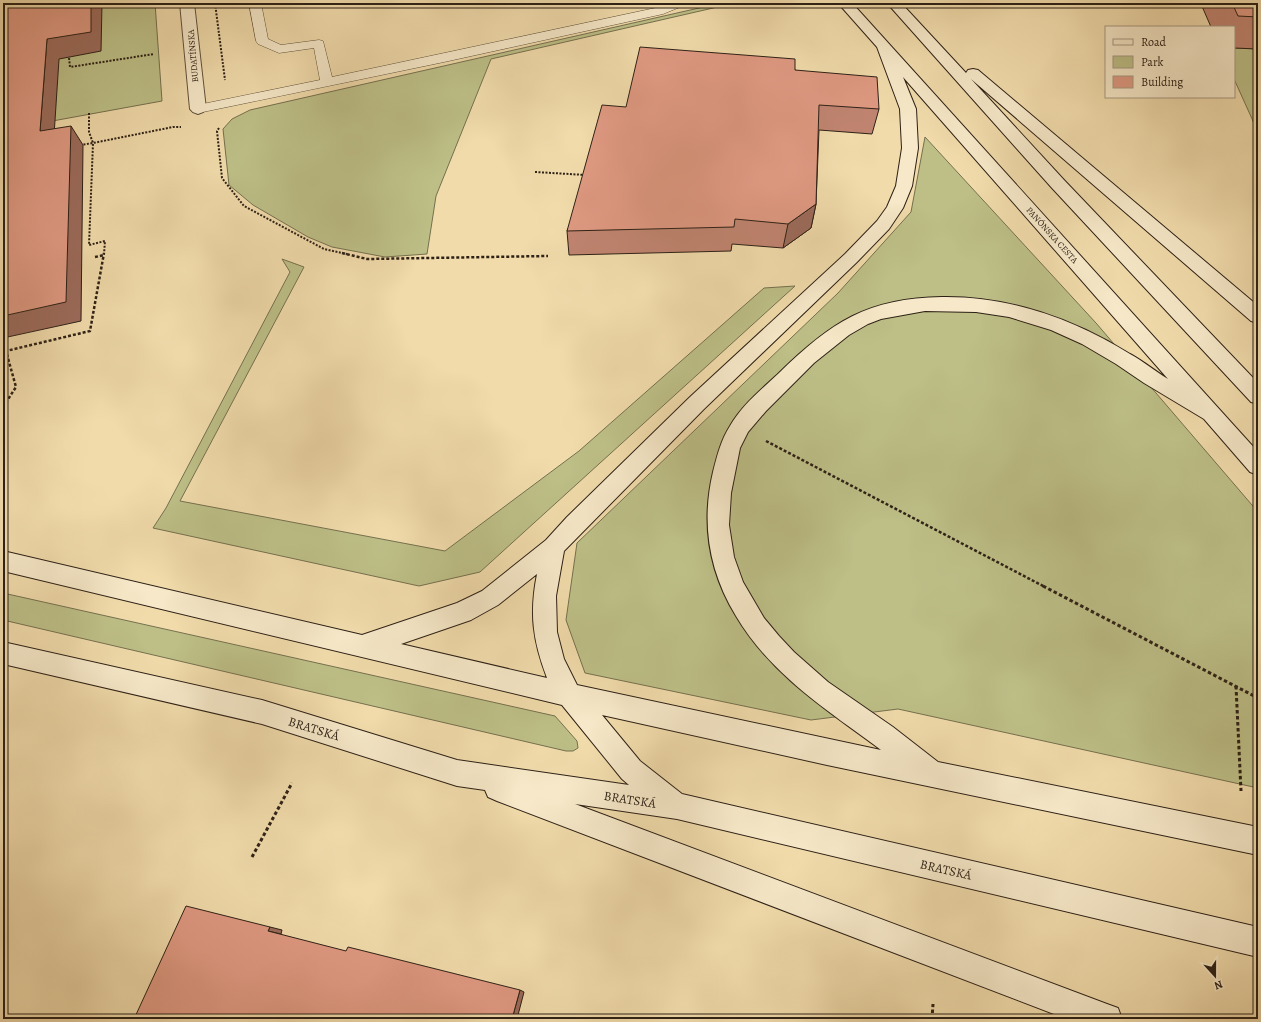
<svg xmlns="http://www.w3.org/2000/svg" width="1261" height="1022" font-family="Alegreya,serif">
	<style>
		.green { fill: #bdbf87; stroke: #75704e }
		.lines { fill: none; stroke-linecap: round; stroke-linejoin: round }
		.service-casing { stroke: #5e503b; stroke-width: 1 }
		.minor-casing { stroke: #5e503b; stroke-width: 2 }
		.secondary-casing { stroke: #2d2116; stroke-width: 2 }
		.path-far2 { stroke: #2d2116; stroke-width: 2; stroke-dasharray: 2 1.5; stroke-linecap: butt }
		.path-far1 { stroke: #2d2116; stroke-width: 2.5; stroke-dasharray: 3 2; stroke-linecap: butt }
		.path { stroke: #2d2116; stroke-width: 3; stroke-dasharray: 3.5 2.5; stroke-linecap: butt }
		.service { fill: #f6e8c8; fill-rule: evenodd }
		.minor { fill: #f6e8c8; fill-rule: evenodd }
		.secondary { fill: #f6e8c8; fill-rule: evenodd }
		.wall { fill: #c08470; stroke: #2d2116 }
		.shaded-wall { fill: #9c6b5b; stroke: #2d2116 }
		.building { fill: #df9982; stroke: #2d2116 }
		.labels { text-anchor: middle; stroke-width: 4; stroke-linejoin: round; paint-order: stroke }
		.far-street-label { font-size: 9px; fill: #2d2116; stroke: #f6e8c8 }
		.near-street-label { font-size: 13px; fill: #2d2116; stroke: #f6e8c8 }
	</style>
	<rect width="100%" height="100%" fill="#f1dbab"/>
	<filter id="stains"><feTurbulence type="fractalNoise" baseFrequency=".005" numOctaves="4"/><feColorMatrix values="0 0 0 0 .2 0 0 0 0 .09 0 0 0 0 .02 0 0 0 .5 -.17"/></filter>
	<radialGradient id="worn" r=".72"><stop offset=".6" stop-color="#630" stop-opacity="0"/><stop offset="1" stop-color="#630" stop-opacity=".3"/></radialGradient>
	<g class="green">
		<path d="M69 3H155L162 101 3 130V13Z"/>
		<path d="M721 3H735L491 59 436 196 427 254 385 257 332 247 308 237 253 205 229 185 223 129 232 119 250 110Z"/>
		<path d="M1234 48 1258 49V122L1253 121 1234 79Z"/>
		<path d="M925 137 1096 323 1258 512V788L898 709 811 720 585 673 566 620 577 543 838 293 911 212Z"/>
		<path d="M282 259 304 267 180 501 445 551 579 451 764 288 795 286 480 572 419 586 153 528 166 508 290 272Z"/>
		<path d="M3 593 555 716 577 741 578 748 573 751H566L3 620Z"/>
	</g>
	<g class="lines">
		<defs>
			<path id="service" d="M249 3H261L268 39 281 45 319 40 323 41 332 77 660 7 670 3H687L685 5 663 14 444 62 198 113 193 112 191 109 193 106 320 80 314 48 279 53 258 44 256 41Z"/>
			<path id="minor" d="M180 3H194L206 109 203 112 198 114 193 112 190 109Z"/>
			<g id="secondary">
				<path d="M838 3H852L1258 452V475L1250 472 1204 419 1144 383 1116 364 1082 344 1051 330 1009 317 976 312 925 311 881 319 868 324 849 335 814 363 766 411 748 432 740 448 731 493 729 525 734 557 743 582 764 618 779 636 794 652 828 682 893 727 938 762 1258 827V855L827 765 602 715 640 761 682 794 1258 927V957L677 819 575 804 1107 1004 1118 1008 1122 1019H1067L497 801 488 797 485 790 457 786 262 724 3 664V642L262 700 457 760 629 785 622 779 562 705 3 571V551L362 635 457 603 482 591 546 540 567 517 690 397 845 254 877 221 887 207 896 186 902 148 900 109 877 47ZM903 77 1168 379C1155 371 1143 361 1130 354 1074 319 1009 296 942 297 868 298 831 322 779 373 762 389 742 405 730 426 721 440 717 456 713 472 701 523 709 572 736 616 771 675 827 710 881 750L577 685 564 659 557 632 556 596 564 551 704 409 857 262 889 229 903 208 912 186 918 148 916 109ZM537 574C529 614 533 641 547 678L401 644 471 620 498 605Z"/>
				<path d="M887 3H901L966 73 968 70 973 69 978 70 1258 306V323L1251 321 971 79 1064 180 1258 383V404L1251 402 1052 188Z"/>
			</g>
		</defs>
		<use href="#service" class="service-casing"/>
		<use href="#minor" class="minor-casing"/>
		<use href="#secondary" class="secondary-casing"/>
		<g class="path-far2">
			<path d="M215 3 225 80"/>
			<path d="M69 58 70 67 154 54"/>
			<path d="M89 113V132L93 143 173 127H181"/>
			<path d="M219 128 217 131 222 178 244 206 324 249 347 254"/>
			<path d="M80 145 93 143 89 245 105 241 104 254"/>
			<path d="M535 172 586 175"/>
		</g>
		<g class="path-far1">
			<path d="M342 253 367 259 548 256"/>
			<path d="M95 257 104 255"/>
			<path d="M3 407 16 387 6 351 90 331 104 253"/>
			<path d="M766 441 1045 587"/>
		</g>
		<g class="path">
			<path d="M1043 586 1258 698"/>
			<path d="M1236 686 1241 791"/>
			<path d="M252 857 292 783"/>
			<path d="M932 1019 933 1004"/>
		</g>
		<use href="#service" class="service"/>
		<use href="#minor" class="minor"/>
		<use href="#secondary" class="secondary"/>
	</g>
	<g class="wall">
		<path d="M1198 3H1258V49L1234 48V27H1211L1201 4H1198Z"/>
		<path d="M795 70 879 109 872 134 819 130 816 204 811 228 783 248 732 244 731 251 569 255 567 231 626 107Z"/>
		<path d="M1258 113V134L1253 121Z"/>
	</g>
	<g class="shaded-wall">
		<path d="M91 3H102L101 51 59 59 53 151 40 131 47 39Z"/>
		<path d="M71 126 83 145 81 321 3 338V345V316Z"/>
		<path d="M816 204 811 228 783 248 788 224Z"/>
		<path d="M270 927 282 930 281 934 268 931Z"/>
		<path d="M520 990 524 992 517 1019H512Z"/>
	</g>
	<g class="building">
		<path d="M3 3H91V32L47 39 40 131 71 126 66 302 3 316Z"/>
		<path d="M1232 3H1258V17L1238 16Z"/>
		<path d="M640 47 795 59V70L877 77 879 109 819 105 816 204 788 224 735 219 734 227 567 231 602 105 626 107Z"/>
		<path d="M186 906 270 927 268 931 346 951 348 947 520 990 512 1019H134Z"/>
	</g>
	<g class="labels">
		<g class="far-street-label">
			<text transform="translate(193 56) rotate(-95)" y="3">BUDATÍNSKA</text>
			<text transform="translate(1052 235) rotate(48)" y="3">PANÓNSKA CESTA</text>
		</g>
		<g class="near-street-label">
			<text transform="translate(314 728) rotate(17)" y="5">BRATSKÁ</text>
			<text transform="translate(630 799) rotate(9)" y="5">BRATSKÁ</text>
			<text transform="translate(946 869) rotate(13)" y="5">BRATSKÁ</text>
		</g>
	</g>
	<rect width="1261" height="1022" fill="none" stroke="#f1dbab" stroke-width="16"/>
	<rect x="4" y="4" width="1253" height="1014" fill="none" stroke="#2d2116" stroke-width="2"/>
	<rect x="8" y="8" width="1245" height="1006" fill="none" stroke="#2d2116"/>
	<rect x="1105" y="26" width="130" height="72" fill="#f6e8c8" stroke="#a69881"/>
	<rect x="1113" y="39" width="20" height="6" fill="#f6e8c8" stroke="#a69881"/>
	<text x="1141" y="46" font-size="12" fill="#2d2116">Road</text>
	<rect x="1113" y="56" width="20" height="12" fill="#bdbf87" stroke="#a69881"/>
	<text x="1141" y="66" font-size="12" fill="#2d2116">Park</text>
	<rect x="1113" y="76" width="20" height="12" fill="#df9982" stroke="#a69881"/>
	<text x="1141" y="86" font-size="12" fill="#2d2116">Building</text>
	<g transform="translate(1215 976) rotate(159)" stroke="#f6e8c8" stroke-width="3" paint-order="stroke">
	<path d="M0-3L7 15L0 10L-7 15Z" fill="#2d2116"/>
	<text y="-6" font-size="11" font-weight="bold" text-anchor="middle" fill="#2d2116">N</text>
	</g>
	<rect width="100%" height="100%" filter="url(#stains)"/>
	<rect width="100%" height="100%" fill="url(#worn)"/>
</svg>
